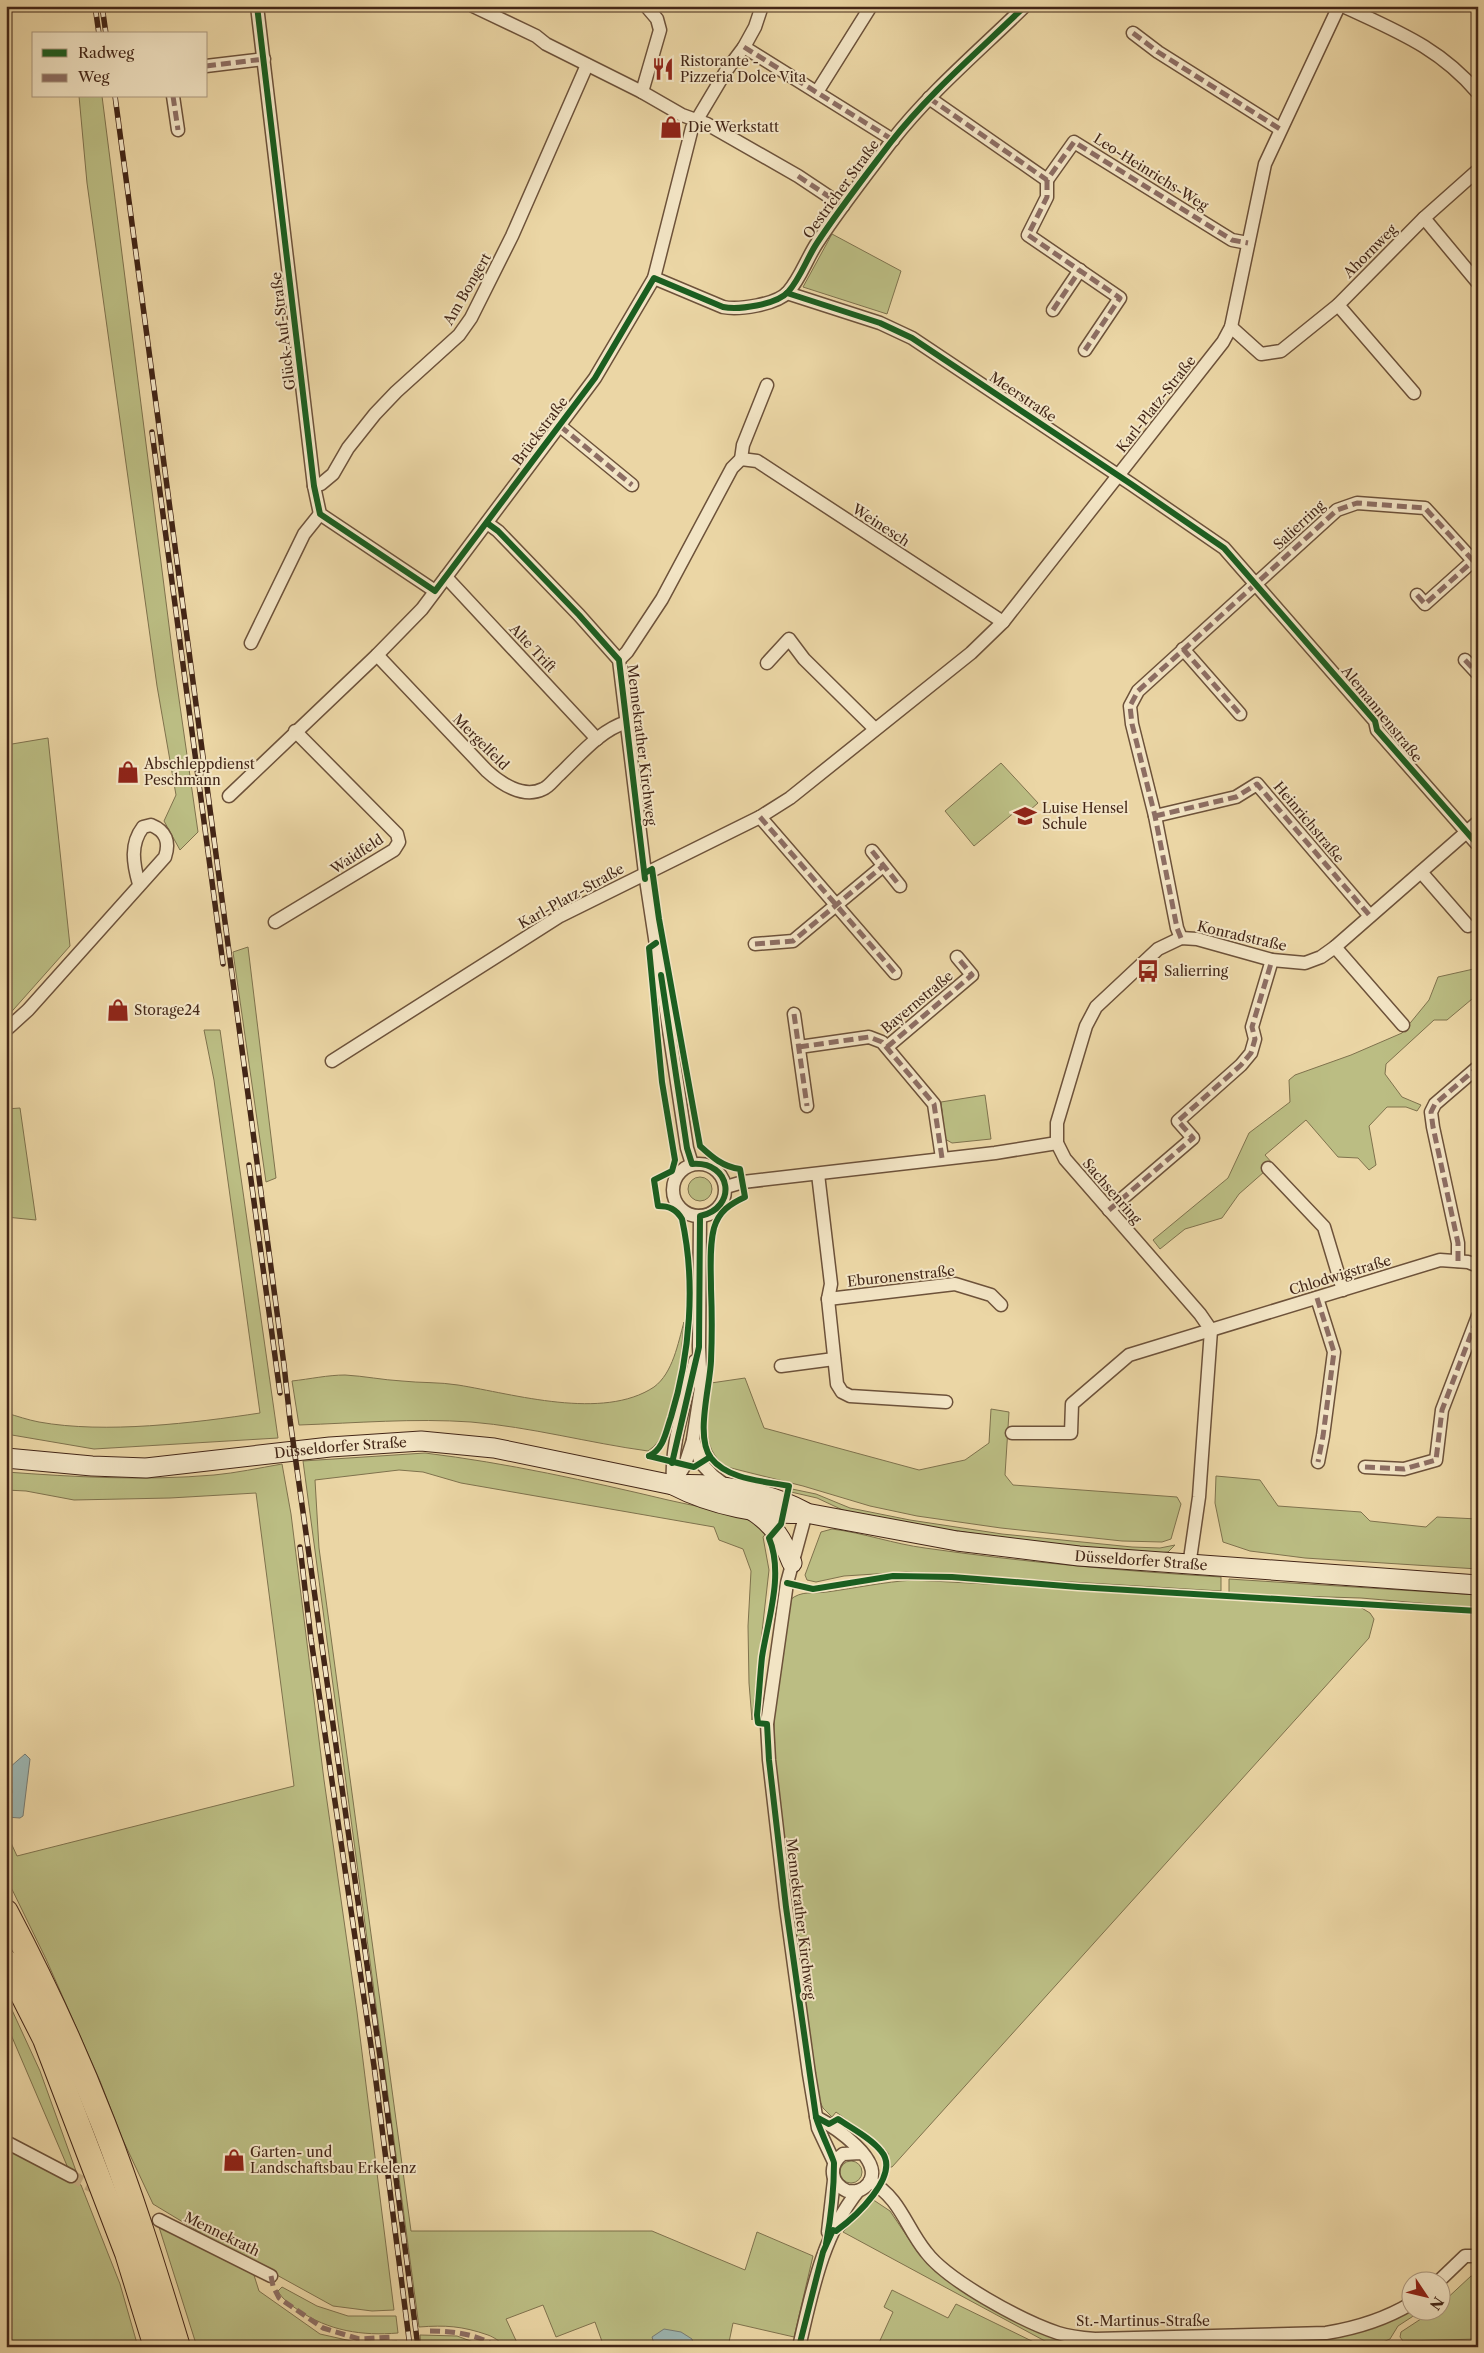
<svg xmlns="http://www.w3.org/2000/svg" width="1484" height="2353" font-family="'Libre Caslon Text',serif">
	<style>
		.green { fill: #bbbd83; stroke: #7f724d }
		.water { fill: #9cb6b2; stroke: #787c74 }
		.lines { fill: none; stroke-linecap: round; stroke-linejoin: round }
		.street-tunnel { stroke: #c9b389; stroke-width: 12; stroke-dasharray: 12 6; stroke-linecap: butt }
		.street-casing { stroke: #6d523a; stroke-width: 15 }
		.secondary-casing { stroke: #432617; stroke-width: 21 }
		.highway-casing { stroke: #432617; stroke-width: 26 }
		.street { stroke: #f2e4c4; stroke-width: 12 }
		.secondary { stroke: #f2e4c4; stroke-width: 19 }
		.highway { stroke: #ebd6a5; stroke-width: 24 }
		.rail-casing { stroke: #432617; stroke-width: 5.5 }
		.rail { stroke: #f2e4c4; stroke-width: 4; stroke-dasharray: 11; stroke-linecap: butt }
		.quiet { stroke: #8d6e63; stroke-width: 5; stroke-dasharray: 10 5; stroke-linecap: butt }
		.cycleway-casing { stroke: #f2e4c4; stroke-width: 9 }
		.cycleway { stroke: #1b5e20; stroke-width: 6 }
		.labels { text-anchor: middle; stroke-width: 4; stroke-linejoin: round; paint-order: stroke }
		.poi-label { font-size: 14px; fill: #432617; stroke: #f2e4c4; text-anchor: start }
		.street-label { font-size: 14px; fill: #432617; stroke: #f2e4c4 }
	</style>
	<rect width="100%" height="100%" fill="#ebd6a5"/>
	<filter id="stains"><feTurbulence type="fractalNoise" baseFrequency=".004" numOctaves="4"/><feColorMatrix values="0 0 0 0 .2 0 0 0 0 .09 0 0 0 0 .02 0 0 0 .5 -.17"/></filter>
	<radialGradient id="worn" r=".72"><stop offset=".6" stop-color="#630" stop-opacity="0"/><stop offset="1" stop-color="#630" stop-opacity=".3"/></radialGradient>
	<g class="green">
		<path d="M79 96H102L173 657 198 832 180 850 164 821 176 795 157 686 87 183Z"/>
		<path d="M832 234 901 271 887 314 803 287Z"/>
		<path d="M48 738 70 946 6 1018V745Z"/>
		<path d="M1001 763 1038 803 1022 817 1016 811 974 846 945 811Z"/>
		<path d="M248 947 276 1178 266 1182 233 952Z"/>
		<path d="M1478 968V994L1447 1020H1434L1386 1064 1385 1074 1402 1097 1421 1105 1417 1111 1406 1107H1387L1369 1126 1376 1165 1369 1170 1358 1158 1338 1157 1306 1120 1265 1155 1273 1164 1239 1194 1222 1218 1185 1229 1160 1249 1153 1240 1228 1178 1249 1133 1290 1102 1289 1080 1295 1075 1351 1055 1402 1033 1429 1000 1438 977Z"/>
		<path d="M204 1030H220L278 1438 94 1449 6 1434V1413C17 1416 28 1420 39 1422 105 1434 194 1423 260 1413L214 1080Z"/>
		<path d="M985 1095 991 1139 952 1143 945 1139 941 1102Z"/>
		<path d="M20 1108 36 1220 6 1217V1109Z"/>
		<circle cx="700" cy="1189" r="12"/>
		<path d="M684 1322C681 1354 677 1434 648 1451 589 1443 531 1427 471 1422 414 1418 357 1423 299 1425L292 1381C310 1379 328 1375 345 1375 364 1376 383 1380 402 1381 420 1383 440 1382 458 1385 514 1394 603 1421 654 1387 673 1373 678 1343 684 1322Z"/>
		<path d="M745 1378 764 1428 919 1470 965 1460 989 1443 991 1409 1009 1412 1005 1475 1013 1485 1177 1497 1181 1504 1171 1539 1162 1542 1122 1541 1001 1528 917 1516 870 1506 803 1486 727 1467C698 1448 708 1414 711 1383Z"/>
		<path d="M425 1453C507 1463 588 1481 668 1500 703 1508 738 1513 770 1529L763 1537 769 1570 752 1720 749 1683 748 1626 751 1571 743 1549 719 1540 714 1527 461 1483 423 1472 399 1470 315 1480 319 1548 411 2231H652L745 2270 757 2232 813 2256 794 2337 733 2323 728 2347H604L595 2322 556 2337 543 2305 506 2319 519 2347C500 2347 503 2341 488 2335 462 2326 446 2325 419 2327L303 1461Z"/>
		<path d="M282 1464 291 1514 324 1780 357 2012 394 2310 372 2311 333 2306 206 2236 153 2204 122 2138 100 2081 46 1959 6 1877V1832L17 1856 294 1786 256 1493 170 1498 74 1500 26 1491 6 1490V1472C75 1477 145 1481 214 1475 236 1473 259 1468 282 1464Z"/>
		<path d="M1216 1476 1260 1480 1278 1506 1361 1512 1370 1521 1426 1527 1437 1517 1478 1519V1569L1305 1558 1250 1551 1223 1542 1215 1503Z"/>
		<path d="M792 1489 816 1494 850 1508 910 1520 1002 1534 1132 1547 1160 1548 1175 1545 1168 1552 1159 1553 1074 1548 923 1526 847 1512 817 1498 791 1492Z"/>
		<path d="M832 1529C864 1533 894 1544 925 1548 1023 1562 1122 1571 1221 1577V1591L906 1572 844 1576 816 1582 807 1580 805 1575 821 1532Z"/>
		<path d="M1229 1579 1478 1595V1608L1361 1598 1229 1594Z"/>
		<path d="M913 1580 1355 1604 1370 1613 1374 1619 1369 1638 892 2167H890L888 2153 882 2146 836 2112 832 2117 823 2108 817 2095 778 1815 773 1753 775 1704 790 1600C801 1590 814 1594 827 1592 856 1588 884 1582 913 1580Z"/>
		<path d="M6 1997 40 2071 76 2171 68 2168 6 2023Z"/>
		<path d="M7 2149 38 2166 81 2185 120 2284 138 2347H6Z"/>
		<circle cx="851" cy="2172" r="11"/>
		<path d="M872 2199 890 2211 919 2254 946 2280 966 2292 1095 2344 1200 2345 1338 2336 1380 2325 1411 2308 1412 2310 1421 2311 1398 2326 1390 2339 1383 2342 1179 2347H1056L843 2232Z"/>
		<path d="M159 2227 253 2272 259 2291 320 2334 360 2343 397 2341 398 2347H197Z"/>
		<path d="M1471 2276 1478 2277V2339L1403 2341 1400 2337 1401 2332 1433 2311 1442 2310V2303Z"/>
		<path d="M282 2287 317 2306 348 2316H396L398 2333C362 2336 329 2331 298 2310 291 2305 282 2299 278 2291Z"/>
		<path d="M892 2290 948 2318 956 2304 1044 2347H877L893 2312 884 2307Z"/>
		<path d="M420 2335 457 2336 487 2347H421Z"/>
	</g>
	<g class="water">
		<path d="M25 1754 30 1759 23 1816 20 1818 6 1817V1804H9L12 1792 9 1768Z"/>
		<path d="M664 2329 681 2332 692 2339 694 2347H655L652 2337Z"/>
	</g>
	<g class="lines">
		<path class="street-tunnel" d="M71 2176 103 2192"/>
		<defs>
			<g id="street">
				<path d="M257 6 314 486 320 514 435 591"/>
				<path d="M473 6 536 36 546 44 642 92 682 115 707 124 798 176 843 206"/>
				<path d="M1343 6C1396 31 1439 47 1478 93"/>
				<path d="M1133 33 1158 52 1280 129"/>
				<path d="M744 47 893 140"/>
				<path d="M206 66 264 59"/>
				<path d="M642 92 660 30 657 19 646 6"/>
				<path d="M817 92 871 6"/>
				<path d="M173 96 178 130"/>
				<path d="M929 98 1047 180 1074 142 1232 240 1248 243"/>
				<path d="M1047 180V197L1028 235 1120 298 1085 350"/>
				<path d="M1424 218 1478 283"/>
				<path d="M654 278 723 307C738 310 776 305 788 292 800 279 807 258 817 243 840 208 866 175 891 142 930 92 980 50 1025 6"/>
				<path d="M787 293 880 323 912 338 1131 484 1224 548 1375 721 1377 730 1478 845"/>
				<path d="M1338 305 1414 393"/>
				<path d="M1053 310 1080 270"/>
				<path d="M1231 327 1261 354 1281 351 1338 305 1424 218 1478 170"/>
				<path d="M560 426 632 485"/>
				<path d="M741 459 743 445 767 385"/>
				<path d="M314 486 321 484 333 474 348 448 375 414 396 392 459 335 471 318 512 236 587 65"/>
				<path d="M487 523 498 531 579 615 619 660 645 873 687 1148 692 1164"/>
				<path d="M446 577 597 739"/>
				<path d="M1417 595 1425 604 1473 561"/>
				<path d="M251 643 304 534 320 514"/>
				<path d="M1183 649 1240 714"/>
				<path d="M377 655 487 771C500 783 523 799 543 789 549 787 555 778 560 774 580 755 600 730 627 722"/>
				<path d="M619 660 627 652 662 599 732 468 741 459 757 461 1003 622"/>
				<path d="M1465 660 1478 674"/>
				<path d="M767 663 789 639 804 659 875 729"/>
				<path d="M229 796 377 655 422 609 595 378 654 278 692 128 726 71 744 47 755 27 762 6"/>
				<path d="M1155 816 1236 797 1257 784 1370 916"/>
				<path d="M760 817 895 973"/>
				<path d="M872 851 900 886"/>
				<path d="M1421 872 1468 926"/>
				<path d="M275 922 394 850 399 842 397 834 295 731"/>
				<path d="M1181 938 1177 928 1155 816 1132 724 1130 706 1138 691 1337 510 1357 503 1425 508 1478 566"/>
				<path d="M755 944 793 941 883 866"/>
				<path d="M1335 947 1403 1025"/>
				<path d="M794 1014 807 1106"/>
				<path d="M6 1030 28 1010 165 857C170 842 166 831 151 825L143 827C130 844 133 863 139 884"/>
				<path d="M799 1047 869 1037 882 1042 934 1104 942 1158"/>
				<path d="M887 1047 972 975 957 957"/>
				<path d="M332 1061 560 916 760 817 790 798 971 653 1003 622 1223 342 1231 327 1265 164 1339 6"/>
				<circle cx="699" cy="1190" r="26"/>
				<path d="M1268 1168 1324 1227 1343 1290"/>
				<path d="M818 1174 831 1284 828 1299 837 1384 842 1392 850 1396 946 1402"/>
				<path d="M726 1187 743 1182 995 1153 1057 1143"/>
				<path d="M1109 1210 1193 1138 1178 1121 1241 1065 1251 1053 1255 1039 1252 1027 1272 960"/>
				<path d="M700 1216 699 1347 701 1388 693 1439 701 1463 713 1476 726 1486"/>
				<path d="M1458 1261V1243L1433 1127 1431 1112 1435 1104 1478 1067"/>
				<path d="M1317 1298 1334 1352 1323 1436 1318 1462"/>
				<path d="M828 1299 955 1284 991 1295 1001 1305"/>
				<path d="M781 1366 834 1359"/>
				<path d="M1012 1433H1071L1072 1404 1129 1355 1440 1260 1468 1262 1478 1266"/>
				<path d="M1365 1467 1404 1469 1436 1460 1442 1410 1478 1316"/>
				<path d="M673 1485C670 1443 686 1402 695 1361"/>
				<path d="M673 1485 685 1465 693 1440"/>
				<path d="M806 1513 787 1583 767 1724 769 1760 786 1907 809 2074 818 2128 834 2162"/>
				<path d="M1189 1566 1199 1497 1211 1330 1200 1314 1065 1159 1057 1143V1123L1086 1026 1096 1007 1158 949 1181 938 1197 939 1272 960 1305 963 1321 957 1335 947 1478 822"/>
				<path d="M816 2117C833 2126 887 2161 868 2184 862 2191 856 2192 847 2191 830 2183 828 2165 843 2154L860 2153"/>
				<path d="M6 2142 71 2176"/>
				<path d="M870 2181C901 2199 905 2226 926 2252 948 2281 1022 2321 1058 2333 1070 2337 1082 2338 1095 2339L1326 2333C1357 2328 1384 2320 1412 2303"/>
				<path d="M159 2220 271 2276"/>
				<path d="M828 2232 834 2180"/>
				<path d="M1440 2280 1465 2256H1478"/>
				<path d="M799 2347C812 2292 822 2236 858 2191"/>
			</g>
			<g id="secondary">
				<path id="s1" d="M6 1458 92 1466 146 1468 330 1447 421 1441 494 1448 673 1485C711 1505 764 1516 806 1513L957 1541 1079 1556 1478 1585"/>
				<path d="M673 1485C715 1482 769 1492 805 1512"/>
				<path d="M753 1511C774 1525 783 1540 792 1563"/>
			</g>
			<g id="highway">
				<path d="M6 1912C42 1980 75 2051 103 2123 132 2196 155 2272 178 2347"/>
				<path d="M6 1962 45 2039 127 2253 156 2347"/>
			</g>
		</defs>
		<use href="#street" class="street-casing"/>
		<use href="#secondary" class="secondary-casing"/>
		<use href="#highway" class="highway-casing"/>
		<use href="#street" class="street"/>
		<use href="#secondary" class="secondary"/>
		<use href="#highway" class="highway"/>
		<defs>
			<g id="rail">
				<path d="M95 6 99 34"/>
				<path d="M102 6 106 34"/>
				<path d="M115 96 284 1365 290 1420 381 2064 418 2347"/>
				<path d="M152 432 223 964"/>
				<path d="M249 1165 280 1393"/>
				<path d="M300 1547 311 1639 374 2066 410 2347"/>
			</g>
		</defs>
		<use href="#rail" class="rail-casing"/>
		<use href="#rail" class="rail"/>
		<g class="quiet">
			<path d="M1133 33 1158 52 1280 129"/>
			<path d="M744 47 893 140"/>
			<path d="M206 66 264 59"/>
			<path d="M173 96 178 130"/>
			<path d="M929 98 1047 180 1074 142 1232 240 1248 243"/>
			<path d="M798 176 843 206"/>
			<path d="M1047 180V197L1028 235 1120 298 1085 350"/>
			<path d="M1053 310 1080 270"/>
			<path d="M560 426 632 485"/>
			<path d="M1417 595 1425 604 1473 561"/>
			<path d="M1183 649 1240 714"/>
			<path d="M1465 660 1478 674"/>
			<path d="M1155 816 1236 797 1257 784 1370 916"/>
			<path d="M760 817 895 973"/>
			<path d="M872 851 900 886"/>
			<path d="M1181 938 1177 928 1155 816 1132 724 1130 706 1138 691 1337 510 1357 503 1425 508 1478 566"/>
			<path d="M755 944 793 941 883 866"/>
			<path d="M794 1014 807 1106"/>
			<path d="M799 1047 869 1037 882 1042 934 1104 942 1158"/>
			<path d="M887 1047 972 975 957 957"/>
			<path d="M1109 1210 1193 1138 1178 1121 1241 1065 1251 1053 1255 1039 1252 1027 1272 960"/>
			<path d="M1458 1261V1243L1433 1127 1431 1112 1435 1104 1478 1067"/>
			<path d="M1317 1298 1334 1352 1323 1436 1318 1462"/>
			<path d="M1365 1467 1404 1469 1436 1460 1442 1410 1478 1316"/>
			<path d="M271 2276 273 2286 279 2298 323 2328 359 2339 393 2337"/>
			<path d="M430 2331C454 2331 477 2334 497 2347"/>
		</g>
		<defs>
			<g id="cycleway">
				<path d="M257 6 314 486 320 514 435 591 595 378 654 278 723 307C738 310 776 305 788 292 800 279 807 258 817 243 840 208 866 175 891 142 930 92 980 50 1025 6"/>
				<path d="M787 293 880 323 912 338 1131 484 1224 548 1375 721 1377 730 1478 845"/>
				<path d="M487 523 498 531 579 615 619 660 645 879"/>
				<path d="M645 873 652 869 659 919 700 1146C712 1157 723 1167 740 1169L745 1197C730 1204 719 1211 714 1228 709 1247 711 1269 711 1289 712 1313 712 1337 711 1361 710 1387 695 1437 711 1458 728 1480 764 1481 789 1486L781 1524 769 1538C784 1574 768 1619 762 1657 760 1676 759 1696 757 1715L758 1723 767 1724 769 1760 786 1907 816 2117C818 2126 834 2160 834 2163 834 2190 831 2217 826 2244"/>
				<path d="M661 975 687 1148 692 1164C732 1161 738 1208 700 1216L699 1347 672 1463"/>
				<path d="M649 1456C664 1449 666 1431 671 1417 690 1355 696 1283 682 1219 676 1209 669 1206 658 1206L654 1180 672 1171 675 1160 662 1082 649 948 656 943"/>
				<path d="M649 1456 694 1467 710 1457"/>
				<path d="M787 1583 813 1589 893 1576 952 1577 1078 1587 1478 1611"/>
				<path d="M799 2347 823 2252 833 2230 836 2231C854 2218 902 2175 881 2151 871 2138 851 2128 838 2119L829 2124 816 2117"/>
			</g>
		</defs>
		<use href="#cycleway" class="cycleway-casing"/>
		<use href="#cycleway" class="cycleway"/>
	</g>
	<defs>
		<symbol id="restaurant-bare" viewBox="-9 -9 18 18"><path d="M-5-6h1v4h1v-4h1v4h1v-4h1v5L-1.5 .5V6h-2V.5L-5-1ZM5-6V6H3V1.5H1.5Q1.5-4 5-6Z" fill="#8f2418" stroke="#f2e4c4" stroke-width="2.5" paint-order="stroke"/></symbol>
		<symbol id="shop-bare" viewBox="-9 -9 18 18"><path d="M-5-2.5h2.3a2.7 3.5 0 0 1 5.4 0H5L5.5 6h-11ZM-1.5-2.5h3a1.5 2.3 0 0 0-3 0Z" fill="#8f2418" stroke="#f2e4c4" stroke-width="2.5" paint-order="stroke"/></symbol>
		<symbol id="school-bare" viewBox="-9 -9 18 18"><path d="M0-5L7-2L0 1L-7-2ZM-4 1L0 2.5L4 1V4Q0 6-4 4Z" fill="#8f2418" stroke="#f2e4c4" stroke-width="2.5" paint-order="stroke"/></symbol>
		<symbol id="bus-bare" viewBox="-9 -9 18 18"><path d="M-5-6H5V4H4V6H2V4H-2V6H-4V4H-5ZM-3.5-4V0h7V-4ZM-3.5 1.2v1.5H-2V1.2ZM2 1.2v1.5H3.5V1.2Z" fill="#8f2418" stroke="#f2e4c4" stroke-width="2.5" paint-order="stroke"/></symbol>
	</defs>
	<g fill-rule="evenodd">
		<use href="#restaurant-bare" x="647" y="53" width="32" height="32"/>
		<use href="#shop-bare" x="655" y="111" width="32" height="32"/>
		<use href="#shop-bare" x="112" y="756" width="32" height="32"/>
		<use href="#school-bare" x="1009" y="800" width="32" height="32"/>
		<use href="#bus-bare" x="1132" y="955" width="32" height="32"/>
		<use href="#shop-bare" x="102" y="994" width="32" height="32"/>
		<use href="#shop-bare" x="218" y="2144" width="32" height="32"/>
	</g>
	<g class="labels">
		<g class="poi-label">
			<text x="680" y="66">Ristorante -<tspan x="680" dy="16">Pizzeria Dolce Vita</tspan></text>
			<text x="688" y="132">Die Werkstatt</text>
			<text x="144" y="769">Abschleppdienst<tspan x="144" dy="16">Peschmann</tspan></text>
			<text x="1042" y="813">Luise Hensel<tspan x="1042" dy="16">Schule</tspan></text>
			<text x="1164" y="976">Salierring</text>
			<text x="134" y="1015">Storage24</text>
			<text x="250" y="2157">Garten- und<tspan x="250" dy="16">Landschaftsbau Erkelenz</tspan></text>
		</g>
		<g class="street-label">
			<text transform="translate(1151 172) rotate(32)" y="5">Leo-Heinrichs-Weg</text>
			<text transform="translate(841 189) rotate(-54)" y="5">Oestricher Straße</text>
			<text transform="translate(1370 251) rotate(-45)" y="5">Ahornweg</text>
			<text transform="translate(467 289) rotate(-60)" y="5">Am Bongert</text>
			<text transform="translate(283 331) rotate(-97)" y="5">Glück-Auf-Straße</text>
			<text transform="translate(1023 397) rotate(34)" y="5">Meerstraße</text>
			<text transform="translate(1156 404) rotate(-52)" y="5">Karl-Platz-Straße</text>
			<text transform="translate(540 431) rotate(-53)" y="5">Brückstraße</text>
			<text transform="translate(881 525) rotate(33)" y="5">Weinesch</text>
			<text transform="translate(1299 525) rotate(-43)" y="5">Salierring</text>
			<text transform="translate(533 648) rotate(47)" y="5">Alte Trift</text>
			<text transform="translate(1382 714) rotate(51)" y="5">Alemannenstraße</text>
			<text transform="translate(481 742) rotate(45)" y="5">Mergelfeld</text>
			<text transform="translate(642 745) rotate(83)" y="5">Mennekrather Kirchweg</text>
			<text transform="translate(1309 822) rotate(50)" y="5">Heinrichstraße</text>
			<text transform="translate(357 854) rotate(-33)" y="5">Waidfeld</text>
			<text transform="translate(571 896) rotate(-29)" y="5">Karl-Platz-Straße</text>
			<text transform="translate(1242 936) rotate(13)" y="5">Konradstraße</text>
			<text transform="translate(917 1002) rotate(-40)" y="5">Bayernstraße</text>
			<text transform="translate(1112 1191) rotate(49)" y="5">Sachsenring</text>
			<text transform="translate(1340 1275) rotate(-17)" y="5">Chlodwigstraße</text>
			<text transform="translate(901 1276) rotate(-6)" y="5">Eburonenstraße</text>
			<text dy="5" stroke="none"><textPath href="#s1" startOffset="336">Düsseldorfer Straße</textPath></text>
			<text dy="5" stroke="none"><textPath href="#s1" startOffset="1149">Düsseldorfer Straße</textPath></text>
			<text transform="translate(801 1919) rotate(83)" y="5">Mennekrather Kirchweg</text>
			<text transform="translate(222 2234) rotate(26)" y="5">Mennekrath</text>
			<text x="1143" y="2326">St.-Martinus-Straße</text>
		</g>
	</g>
	<rect width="1484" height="2353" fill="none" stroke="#ebd6a5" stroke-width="25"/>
	<rect x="8" y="8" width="1469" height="2338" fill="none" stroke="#432617" stroke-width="2.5"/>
	<rect x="12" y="12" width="1459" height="2328" fill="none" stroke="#432617"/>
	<rect x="32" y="32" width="175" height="65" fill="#f2e4c4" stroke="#ac987f"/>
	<rect x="42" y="49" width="25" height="8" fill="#1b5e20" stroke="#ac987f"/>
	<text x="78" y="58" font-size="15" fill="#432617">Radweg</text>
	<rect x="42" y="74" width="25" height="8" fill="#8d6e63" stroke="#ac987f"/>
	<text x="78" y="82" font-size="15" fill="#432617">Weg</text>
	<g transform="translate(1426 2296) rotate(125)"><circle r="24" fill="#f2e4c4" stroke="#ac987f"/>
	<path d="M0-4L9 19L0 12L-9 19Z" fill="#8f2418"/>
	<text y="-8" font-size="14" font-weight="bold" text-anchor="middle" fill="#432617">N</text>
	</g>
	<rect width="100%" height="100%" filter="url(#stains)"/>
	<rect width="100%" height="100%" fill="url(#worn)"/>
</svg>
